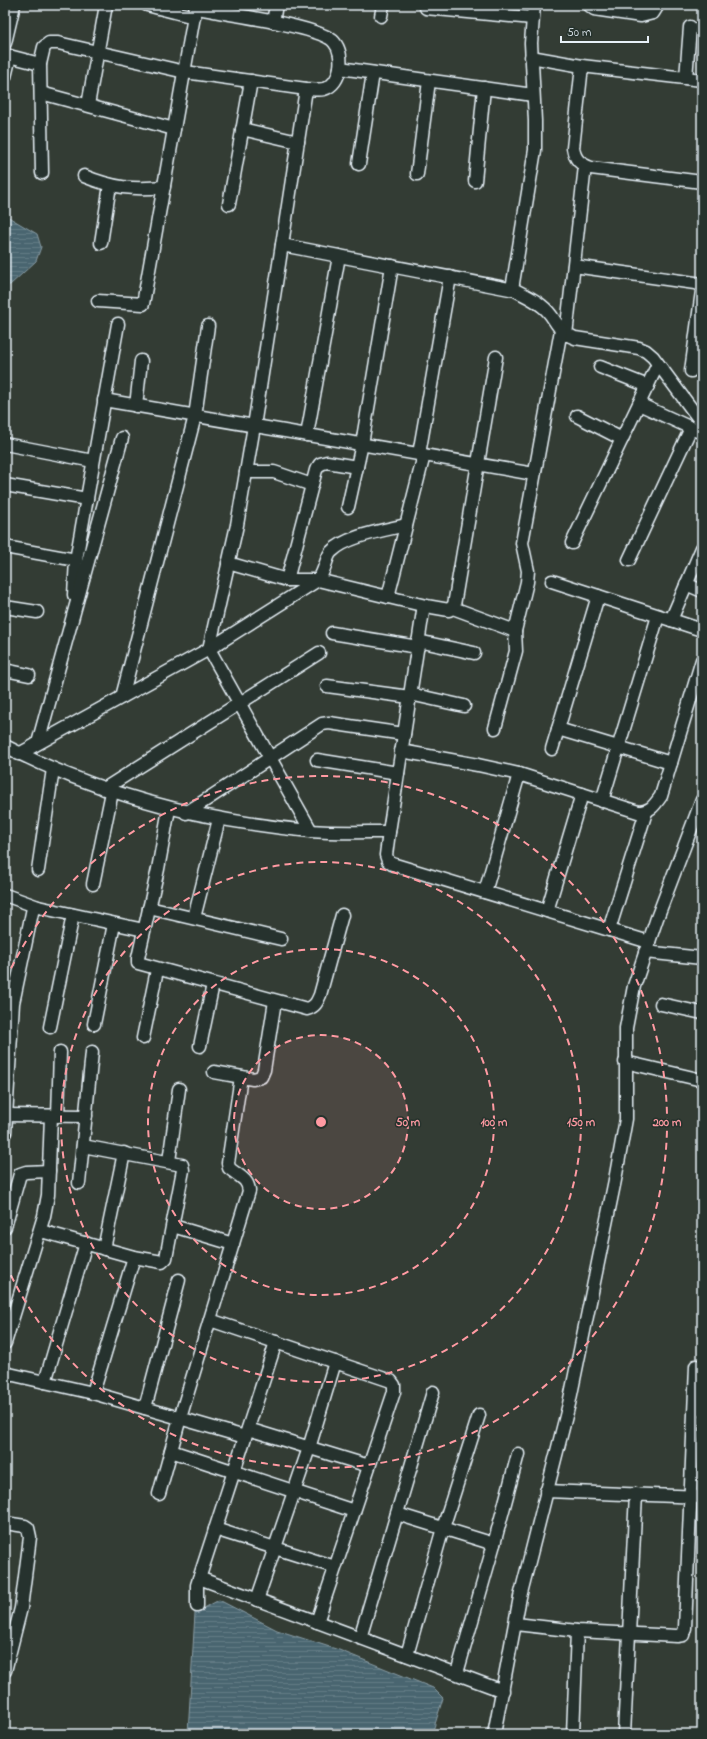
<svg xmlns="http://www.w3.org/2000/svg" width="707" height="1739" font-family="'Indie Flower',sans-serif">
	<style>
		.water { fill: url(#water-rules); stroke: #899da6 }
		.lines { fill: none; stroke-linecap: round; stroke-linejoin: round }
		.minor-casing { stroke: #e8f1f8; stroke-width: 15 }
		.minor { stroke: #26332d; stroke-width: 12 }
		.ring { fill: none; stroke: #ff9aa2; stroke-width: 2; stroke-dasharray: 7 5 }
		.centre { fill: #ff9aa2; stroke: #26332d; stroke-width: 2 }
		.ring-label { font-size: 12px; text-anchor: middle; font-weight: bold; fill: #ff9aa2; stroke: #26332d; stroke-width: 3; stroke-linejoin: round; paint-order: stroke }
	</style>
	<defs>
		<pattern id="water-rules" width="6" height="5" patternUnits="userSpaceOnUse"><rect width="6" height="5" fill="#4a6570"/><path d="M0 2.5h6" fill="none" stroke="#647c85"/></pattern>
	</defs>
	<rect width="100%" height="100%" fill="#333c34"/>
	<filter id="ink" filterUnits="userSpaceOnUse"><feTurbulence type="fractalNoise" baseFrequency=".025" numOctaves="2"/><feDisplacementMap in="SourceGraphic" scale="8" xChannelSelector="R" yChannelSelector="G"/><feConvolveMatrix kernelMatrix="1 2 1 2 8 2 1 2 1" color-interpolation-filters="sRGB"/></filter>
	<g filter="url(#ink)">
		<g class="water">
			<path d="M5 215 37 234 41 247 36 261 10 285H5Z"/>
			<path d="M219 1600 277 1630 339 1650 433 1688 443 1698 432 1734H188L195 1613Z"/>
		</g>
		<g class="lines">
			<defs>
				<g id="minor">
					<path d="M147 5 194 17"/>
					<path d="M589 5 594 9 641 16 653 13 658 5"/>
					<path d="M426 8 532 18"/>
					<path d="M381 16 383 5"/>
					<path d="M273 22 276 5"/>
					<path d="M5 43 14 5"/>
					<path d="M5 55 40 64"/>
					<path d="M531 57 582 66 702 80"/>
					<path d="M582 66 573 148C575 160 580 164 591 168L702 182"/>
					<path d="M340 68 533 95"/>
					<path d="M5 77 10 56"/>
					<path d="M686 78 690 27"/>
					<path d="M306 89 254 426 237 525 209 649 311 831"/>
					<path d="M41 93 174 129"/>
					<path d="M88 105 106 5"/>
					<path d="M242 129 298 142"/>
					<path d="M359 164 373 73"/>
					<path d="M42 173 40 64 44 47 49 43H58L185 72 306 89C311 89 319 90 324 89 342 84 345 54 334 42 321 26 220 13 196 8"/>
					<path d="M417 174 429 81"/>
					<path d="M84 176C113 188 133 190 164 187"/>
					<path d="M475 181 484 88"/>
					<path d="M229 204 251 81"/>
					<path d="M101 243 110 185"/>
					<path d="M282 245 515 290C524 295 534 299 542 306 557 317 554 330 575 338L639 348 646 351 653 357 702 423"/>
					<path d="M574 266 702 284"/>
					<path d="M512 289 535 150V121L531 43 534 5"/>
					<path d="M98 301 143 304 196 5"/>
					<path d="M566 335 585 166"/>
					<path d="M496 357 454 605 449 610 426 606 423 611 389 832 386 855 388 861 392 864 649 942"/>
					<path d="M600 367 648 386"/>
					<path d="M691 371 702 291"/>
					<path d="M104 400 534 474"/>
					<path d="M639 404 702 433"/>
					<path d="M136 406 141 361"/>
					<path d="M577 416 622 439"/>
					<path d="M307 435 339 256"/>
					<path d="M5 444 93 461"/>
					<path d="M419 454 450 277"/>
					<path d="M424 455 388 597 426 606"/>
					<path d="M246 472H274L312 485"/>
					<path d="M5 485 87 499"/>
					<path d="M348 507 362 444 392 266"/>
					<path d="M572 543 658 364"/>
					<path d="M5 547 76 560"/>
					<path d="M629 560 691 428"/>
					<path d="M228 563 287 580H318L388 597"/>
					<path d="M287 580 316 470 320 464 327 462 357 467"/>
					<path d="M552 581 702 630"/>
					<path d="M686 584 702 591"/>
					<path d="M74 595 76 560 118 324"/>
					<path d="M5 607 37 612"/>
					<path d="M453 608 515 631"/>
					<path d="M671 620 702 548"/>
					<path d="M332 633 418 647"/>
					<path d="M418 641 474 653"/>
					<path d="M5 670 29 675"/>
					<path d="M327 686 410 697"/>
					<path d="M410 694 464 706"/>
					<path d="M122 697 195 416 208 326"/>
					<path d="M495 728 516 651 515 631 527 582 528 571 522 543 561 330"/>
					<path d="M558 729 671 763"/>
					<path d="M38 743 122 438"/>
					<path d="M5 746C101 796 203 821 310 831 336 833 363 832 389 832"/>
					<path d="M552 749 598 596"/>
					<path d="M401 751 478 765 519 774 638 812C650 812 654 806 661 796L702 660"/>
					<path d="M19 754 209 649 318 580C325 572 326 557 331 552 346 536 385 530 406 525"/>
					<path d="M317 760 398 773"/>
					<path d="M104 789 319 653"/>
					<path d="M602 801 658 616"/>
					<path d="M169 809 158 869 138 958V963L307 1009C315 1007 317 1002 320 995L342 915"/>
					<path d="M186 813 322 724 329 723 404 734"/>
					<path d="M38 870 53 769"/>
					<path d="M93 884 112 792"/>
					<path d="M485 892 519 774"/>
					<path d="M5 895 38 907"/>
					<path d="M149 908 281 939"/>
					<path d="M547 911 582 794"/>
					<path d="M194 918 219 819"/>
					<path d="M609 930 646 812"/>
					<path d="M645 952 702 958"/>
					<path d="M661 1004 702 1013"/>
					<path d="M94 1024 114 924"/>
					<path d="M50 1027 73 915"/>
					<path d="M143 1038 157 970"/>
					<path d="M200 1046 213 984"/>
					<path d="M625 1062 702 1080"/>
					<path d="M214 1072 253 1079 261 1077 264 1070 275 1001"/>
					<path d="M6 1115 86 1116"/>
					<path d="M58 1116 60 1052"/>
					<path d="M5 1133 13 1003 33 908 38 907 144 930"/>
					<path d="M169 1161 179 1089"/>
					<path d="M79 1183 92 1052"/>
					<path d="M173 1226 233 1244"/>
					<path d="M5 1227 20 1174 26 1172 49 1171"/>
					<path d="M41 1231 134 1257 162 1262 166 1258 183 1170 182 1165 83 1146"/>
					<path d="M104 1249 124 1153"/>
					<path d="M210 1320 391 1381 394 1385V1392L317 1622"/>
					<path d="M5 1343 44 1216 48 1195 51 1116"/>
					<path d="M5 1373 93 1393 245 1437"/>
					<path d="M45 1382 86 1243"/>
					<path d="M93 1393 134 1257"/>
					<path d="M145 1408 179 1280"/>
					<path d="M248 1429 369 1466"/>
					<path d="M171 1451 354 1511"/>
					<path d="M546 1491 702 1497"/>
					<path d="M159 1494 180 1418 249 1191C248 1178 238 1176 229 1168L228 1163 241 1077"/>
					<path d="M397 1514 494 1544"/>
					<path d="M5 1523 25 1526 28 1528 30 1537 21 1608 5 1671"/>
					<path d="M215 1529 335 1567"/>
					<path d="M199 1578 503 1691"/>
					<path d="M257 1600 309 1448 335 1362"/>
					<path d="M197 1606V1585L276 1342"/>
					<path d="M516 1624 577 1631 677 1636 683 1635 685 1628 696 1366"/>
					<path d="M360 1638 433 1392"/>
					<path d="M407 1655 443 1528 479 1415"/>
					<path d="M457 1673 494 1544 518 1454"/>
					<path d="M494 1734 520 1597 569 1404 615 1180 626 1119V1028L634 986 657 918 702 800"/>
					<path d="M573 1734 577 1631"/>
					<path d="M624 1734 636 1494"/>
				</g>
			</defs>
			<use href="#minor" class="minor-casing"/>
			<use href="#minor" class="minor"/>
		</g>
	</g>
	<circle cx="321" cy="1122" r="87" fill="#ff9aa2" fill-opacity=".12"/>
	<g class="ring">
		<circle cx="321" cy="1122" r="87"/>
		<circle cx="321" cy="1122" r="173"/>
		<circle cx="321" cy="1122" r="260"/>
		<path d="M6 979A346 346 0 1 1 6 1265"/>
	</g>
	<circle cx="321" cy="1122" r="6" class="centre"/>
	<g class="ring-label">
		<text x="408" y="1126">50 m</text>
		<text x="494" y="1126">100 m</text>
		<text x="581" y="1126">150 m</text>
		<text x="667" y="1126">200 m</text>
	</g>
	<rect width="707" height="1739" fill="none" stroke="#26332d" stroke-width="20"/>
	<rect x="10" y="10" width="687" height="1719" fill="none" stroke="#e8f1f8" stroke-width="1.5" filter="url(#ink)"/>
	<path d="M561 36v6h87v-6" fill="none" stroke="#e8f1f8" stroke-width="2"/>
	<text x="567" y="36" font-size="12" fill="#e8f1f8" stroke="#26332d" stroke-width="3" paint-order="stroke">50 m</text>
</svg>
